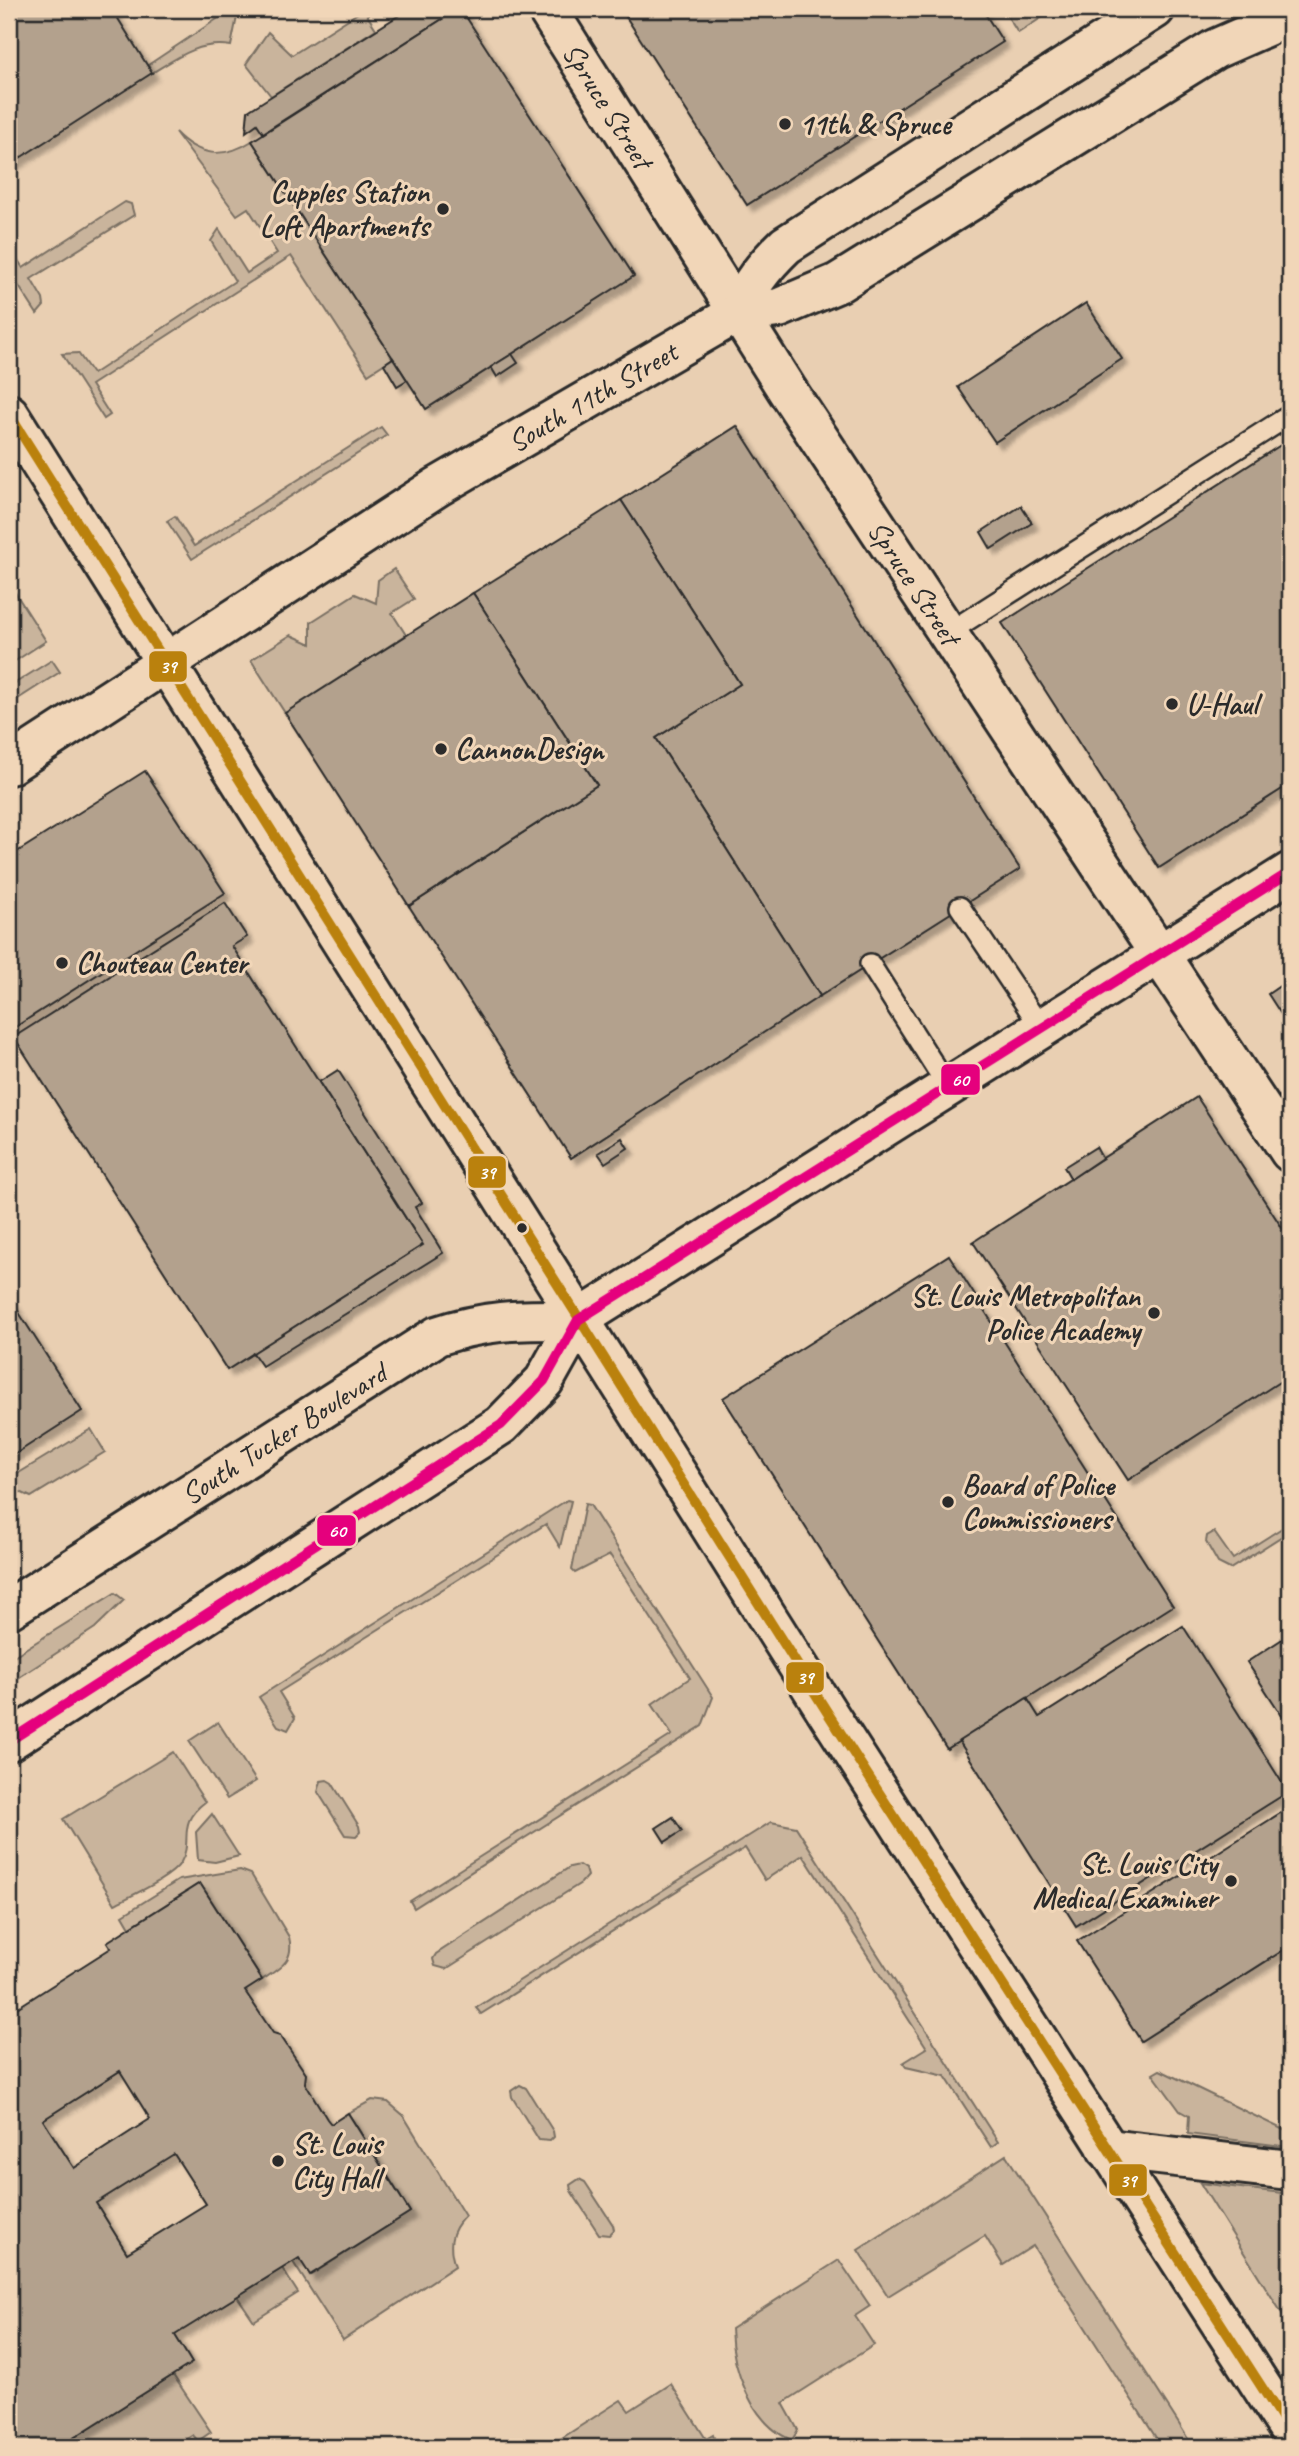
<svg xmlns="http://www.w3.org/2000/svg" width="1299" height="2456" font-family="Caveat,sans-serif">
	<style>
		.green { fill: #c9b49c; stroke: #7a7064; stroke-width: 2 }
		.building { fill: #b3a18d; stroke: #2b2b2b; stroke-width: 2; fill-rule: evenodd; filter: url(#shadow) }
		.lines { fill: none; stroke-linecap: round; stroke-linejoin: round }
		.lane-casing { stroke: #2b2b2b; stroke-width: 24 }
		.street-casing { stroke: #2b2b2b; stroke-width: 44 }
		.secondary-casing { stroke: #2b2b2b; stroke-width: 44 }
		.primary-casing { stroke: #2b2b2b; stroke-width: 44 }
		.highway-casing { stroke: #2b2b2b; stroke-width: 44 }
		.lane { stroke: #f1d6b8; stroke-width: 19 }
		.street { stroke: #f1d6b8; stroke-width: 38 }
		.secondary { stroke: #f1d6b8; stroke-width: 38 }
		.primary { stroke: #f1d6b8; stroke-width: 38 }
		.highway { stroke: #f1d6b8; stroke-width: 38 }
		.bus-1-casing { stroke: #f1d6b8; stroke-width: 16 }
		.bus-2-casing { stroke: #f1d6b8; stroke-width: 16 }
		.bus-1 { stroke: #ba810d; stroke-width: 10 }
		.bus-2 { stroke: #e5007d; stroke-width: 10 }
		.poi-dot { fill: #2b2b2b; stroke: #f1d6b8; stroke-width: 2.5 }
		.labels { text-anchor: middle; stroke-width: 6; stroke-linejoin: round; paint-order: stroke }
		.street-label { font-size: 30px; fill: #2b2b2b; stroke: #f1d6b8 }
		.poi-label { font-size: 30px; font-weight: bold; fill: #2b2b2b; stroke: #f1d6b8; text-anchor: start }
		.line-badge { stroke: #f1d6b8; stroke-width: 2.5 }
		.badge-label { font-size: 19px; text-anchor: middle; font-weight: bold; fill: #fff }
	</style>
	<defs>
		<filter id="shadow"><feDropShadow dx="6" dy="6" stdDeviation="2" flood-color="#0004"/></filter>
	</defs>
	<rect width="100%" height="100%" fill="#e9cfb2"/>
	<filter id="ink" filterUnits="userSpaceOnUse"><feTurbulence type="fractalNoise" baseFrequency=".0143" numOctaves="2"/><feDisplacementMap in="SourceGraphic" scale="14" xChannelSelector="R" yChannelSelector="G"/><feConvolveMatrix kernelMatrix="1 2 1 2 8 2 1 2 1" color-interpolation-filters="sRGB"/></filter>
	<g filter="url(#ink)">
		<g class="green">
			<path d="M364 9H378L367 15 376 29 271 96 246 64 268 32 292 55Z"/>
			<path d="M1003 9H1043L1047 14 1018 33Z"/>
			<path d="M226 13 237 17 231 46C199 41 178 57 152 73L148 65Z"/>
			<path d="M175 132C199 157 224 159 252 141L393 358 368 374 291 256 91 385 110 415 104 419 62 354 78 353 93 374 235 281 211 241 219 229 247 273 277 253 248 208 237 215Z"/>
			<path d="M125 202 131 204 134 215 31 279 43 299 44 306 37 314 9 271V246L23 268Z"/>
			<path d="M381 427 387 435 192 559 167 521 175 516 194 546Z"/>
			<path d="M394 569 414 599 392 613 406 635 285 713 251 660 291 635 311 644V622L355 594 376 603 378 580Z"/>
			<path d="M9 583 46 641 9 665Z"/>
			<path d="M52 660 60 672 10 704 9 687Z"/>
			<path d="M91 1429 105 1452 31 1497 9 1487V1479Z"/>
			<path d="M567 1500 571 1501 560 1547 546 1524 279 1692 295 1718 288 1730 278 1726 259 1697Z"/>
			<path d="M585 1504 590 1505 713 1697 702 1726 414 1908 410 1901 672 1735 652 1704 690 1678 610 1555 575 1573 572 1570Z"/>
			<path d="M1290 1523V1531L1230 1569 1218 1563 1206 1542 1207 1536 1214 1532 1233 1559Z"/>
			<path d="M115 1593 124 1600 95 1628 9 1684V1659Z"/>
			<path d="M218 1722 256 1781 227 1799 189 1741Z"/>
			<path d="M173 1752 205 1802C175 1825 194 1839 181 1862 172 1878 132 1895 115 1904L63 1819Z"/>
			<path d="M327 1780 332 1783 359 1826 360 1832 356 1836 345 1835 318 1792 321 1781Z"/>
			<path d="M212 1814 239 1856 215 1862 198 1860 196 1832Z"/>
			<path d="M771 1822 796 1827 998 2142 991 2147 945 2076 906 2067 903 2063 927 2048 803 1855 765 1880 745 1848 481 2014 476 2008Z"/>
			<path d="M579 1865 585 1869 587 1876 581 1883 446 1969 435 1966 433 1959 436 1954 570 1867Z"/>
			<path d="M240 1870 251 1874 289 1937C295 1961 280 1968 262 1980L200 1883 130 1927 123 1915 179 1880Z"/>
			<path d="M1160 2070 1290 2133V2147L1188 2134 1189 2116 1180 2111 1153 2074Z"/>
			<path d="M520 2085 526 2088 553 2131 554 2137 550 2141 539 2140 512 2097 511 2091Z"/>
			<path d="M372 2100 388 2102 403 2115 465 2216C450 2231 448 2246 455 2266L343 2340 293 2262 299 2258 311 2275 410 2212 348 2113Z"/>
			<path d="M1006 2155 1179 2424 1193 2447H1162L1033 2246 1003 2265 985 2236 888 2296 858 2250Z"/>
			<path d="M579 2179 585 2182 613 2225 614 2230 609 2235 599 2234 571 2191 570 2185Z"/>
			<path d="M1200 2183 1290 2194V2326Z"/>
			<path d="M839 2260 870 2306 855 2316 874 2345 783 2403 798 2430 792 2440C752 2425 732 2368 731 2329Z"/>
			<path d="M282 2268 298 2293 254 2321 237 2296Z"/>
			<path d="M173 2375 211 2432 198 2441 193 2435 174 2447H59Z"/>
			<path d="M671 2384 706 2439 713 2435 717 2447H685L679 2438 665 2447H548L621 2400 629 2411Z"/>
		</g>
		<g class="building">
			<path d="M9 9H112L152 73 9 165Z"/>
			<path d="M409 9H458L263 133 257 124 246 132 248 111Z"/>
			<path d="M458 9H461L634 276 426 409 252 141Z"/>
			<path d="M621 9H982L1003 42 747 205Z"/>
			<path d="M1086 303 1122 359 995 442 958 387Z"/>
			<path d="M512 354 518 363 497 377 491 367Z"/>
			<path d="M393 358 407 380 397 386 384 364Z"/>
			<path d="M737 426 1020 869 820 996 656 738 740 684 621 500Z"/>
			<path d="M1290 439V784L1159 868 1002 623Z"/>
			<path d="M621 500 740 684 656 738 820 996 571 1158 409 906 597 785 473 593Z"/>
			<path d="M1021 506 1032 523 991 549 981 532Z"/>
			<path d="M473 593 597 785 409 906 285 713Z"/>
			<path d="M145 771 225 893 9 1031V857Z"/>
			<path d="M225 903 247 937 232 946 423 1245 227 1370 14 1037Z"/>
			<path d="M1290 979V1028L1268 994Z"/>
			<path d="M338 1070 422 1203 415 1207 443 1253 262 1366 253 1353 423 1245 319 1082Z"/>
			<path d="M1197 1097 1290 1240V1375L1128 1480 973 1242Z"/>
			<path d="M622 1138 628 1148 605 1163 598 1153Z"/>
			<path d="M1096 1147 1102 1158 1071 1179 1064 1167Z"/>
			<path d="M949 1255 1173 1606 947 1749 723 1398Z"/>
			<path d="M9 1297 82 1411 9 1458Z"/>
			<path d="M1183 1626 1288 1792 1076 1926 959 1741 1027 1698 1039 1717Z"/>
			<path d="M1290 1634V1728L1247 1662Z"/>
			<path d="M1282 1812 1290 1825V1946L1141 2041 1077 1941Z"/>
			<path d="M673 1817 682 1831 665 1842 656 1828Z"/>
			<path d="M200 1883 262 1980 245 1991 273 2033 280 2035 306 2074 305 2083 327 2119 331 2124 348 2113 410 2212 310 2275 299 2258 175 2335 192 2363 59 2447H9V2013L111 1948 107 1942ZM120 2071 150 2119 74 2168 43 2120ZM174 2154 206 2204 127 2253 96 2203Z"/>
		</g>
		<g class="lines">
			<defs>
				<g id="lane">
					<path d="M946 634 1290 415"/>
					<path d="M960 907 1042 1029"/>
					<path d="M870 964 948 1087"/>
				</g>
				<g id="street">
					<path id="s1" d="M547 9 787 390 1290 1152"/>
					<path d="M737 313C749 285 764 266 786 245L1155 9"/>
				</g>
				<g id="secondary">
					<path d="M9 414 829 1715 1290 2431"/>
					<path id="s2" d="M9 765 437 487 737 313"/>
				</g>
				<g id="primary">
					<path id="s3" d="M9 1609 437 1336C490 1318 524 1320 578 1320"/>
					<path d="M9 1741 501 1425 544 1381 578 1320 1290 872"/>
				</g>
				<g id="highway">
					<path d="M737 313 779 308 838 283 1215 49 1290 16"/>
					<path d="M1107 2149 1290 2170"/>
				</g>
			</defs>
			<use href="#lane" class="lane-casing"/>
			<use href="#street" class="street-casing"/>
			<use href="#secondary" class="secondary-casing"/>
			<use href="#primary" class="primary-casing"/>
			<use href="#highway" class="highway-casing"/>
			<use href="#lane" class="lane"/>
			<use href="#street" class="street"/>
			<use href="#secondary" class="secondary"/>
			<use href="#primary" class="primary"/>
			<use href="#highway" class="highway"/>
			<defs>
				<path id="bus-1" d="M9 414 829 1715 1290 2431"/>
				<path id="bus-2" d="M9 1741 501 1425 544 1381 578 1320 1290 872"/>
			</defs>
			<use href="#bus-1" class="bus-1-casing"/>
			<use href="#bus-2" class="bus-2-casing"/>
			<use href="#bus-1" class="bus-1"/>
			<use href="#bus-2" class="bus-2"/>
		</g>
	</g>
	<g class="poi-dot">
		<circle cx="785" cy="124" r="7"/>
		<circle cx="443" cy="209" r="7"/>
		<circle cx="1172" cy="704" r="7"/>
		<circle cx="441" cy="749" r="7"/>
		<circle cx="62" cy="963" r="7"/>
		<circle cx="522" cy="1228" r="6"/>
		<circle cx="1154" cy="1313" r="7"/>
		<circle cx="948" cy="1502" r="7"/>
		<circle cx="1231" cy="1881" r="7"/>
		<circle cx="278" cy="2161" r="7"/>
	</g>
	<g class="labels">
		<g class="street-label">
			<text dy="10" stroke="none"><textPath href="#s1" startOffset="114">Spruce Street</textPath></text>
			<text dy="10" stroke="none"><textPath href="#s2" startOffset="690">South 11th Street</textPath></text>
			<text dy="10" stroke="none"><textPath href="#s1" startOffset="681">Spruce Street</textPath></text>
			<text dy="10" stroke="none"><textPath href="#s3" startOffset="326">South Tucker Boulevard</textPath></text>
		</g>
		<g class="poi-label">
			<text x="799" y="134">11th &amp; Spruce</text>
			<text x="429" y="202" text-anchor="end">Cupples Station<tspan x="429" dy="34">Loft Apartments</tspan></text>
			<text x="1186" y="714">U-Haul</text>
			<text x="455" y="759">CannonDesign</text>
			<text x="76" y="973">Chouteau Center</text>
			<text x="1140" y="1306" text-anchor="end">St. Louis Metropolitan<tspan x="1140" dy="34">Police Academy</tspan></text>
			<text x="962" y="1495">Board of Police<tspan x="962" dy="34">Commissioners</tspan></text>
			<text x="1217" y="1874" text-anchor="end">St. Louis City<tspan x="1217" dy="34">Medical Examiner</tspan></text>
			<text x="292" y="2154">St. Louis<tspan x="292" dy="34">City Hall</tspan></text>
		</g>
	</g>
	<g class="line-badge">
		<rect x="148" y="650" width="40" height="33" rx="7" fill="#ba810d"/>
		<rect x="940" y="1063" width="41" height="33" rx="7" fill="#e5007d"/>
		<rect x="467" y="1155" width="40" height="34" rx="7" fill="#ba810d"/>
		<rect x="316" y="1514" width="41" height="33" rx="7" fill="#e5007d"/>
		<rect x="785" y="1661" width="40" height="33" rx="7" fill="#ba810d"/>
		<rect x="1108" y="2163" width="40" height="34" rx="7" fill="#ba810d"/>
	</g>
	<g class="badge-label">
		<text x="168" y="673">39</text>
		<text x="960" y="1086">60</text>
		<text x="487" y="1179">39</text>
		<text x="337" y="1537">60</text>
		<text x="805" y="1684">39</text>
		<text x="1128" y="2187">39</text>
	</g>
	<rect width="1299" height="2456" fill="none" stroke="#f1d6b8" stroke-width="35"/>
	<rect x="18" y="18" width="1264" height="2421" fill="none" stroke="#2b2b2b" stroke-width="2.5" filter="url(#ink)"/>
</svg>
